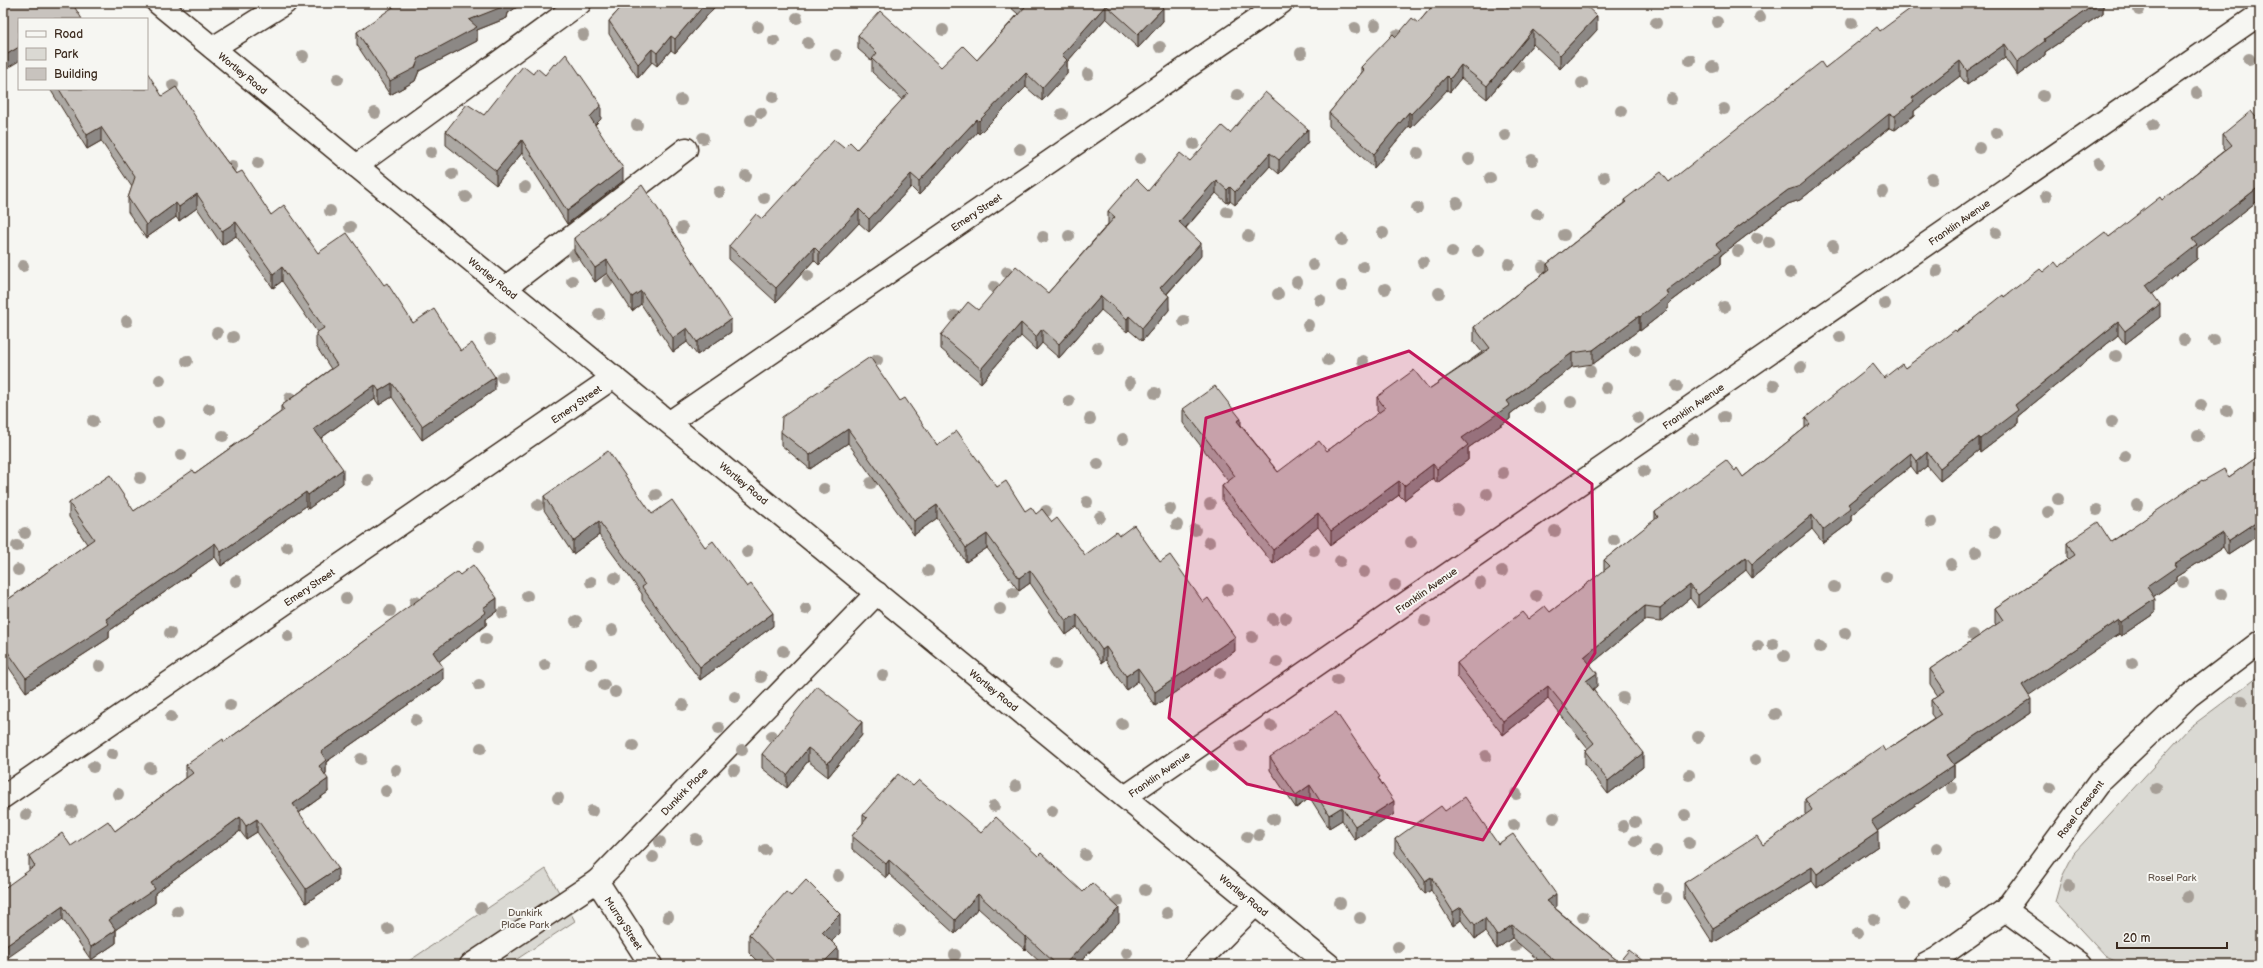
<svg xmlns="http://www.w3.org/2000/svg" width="2263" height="968" font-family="'Balsamiq Sans',sans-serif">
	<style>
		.green { fill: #dad9d3; stroke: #8a8278 }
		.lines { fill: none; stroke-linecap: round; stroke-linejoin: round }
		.lane-casing { stroke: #3b2a1e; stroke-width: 25 }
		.street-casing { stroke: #3b2a1e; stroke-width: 25 }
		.secondary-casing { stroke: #3b2a1e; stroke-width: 25 }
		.lane { stroke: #f6f6f2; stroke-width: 22 }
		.street { stroke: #f6f6f2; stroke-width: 22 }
		.secondary { stroke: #f6f6f2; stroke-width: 22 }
		.tree { fill: #a59e96 }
		.wall { fill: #aca8a3; stroke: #3b2a1e }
		.shaded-wall { fill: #8c8885; stroke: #3b2a1e }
		.building { fill: #c8c3be; stroke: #3b2a1e }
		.marked { fill: #c2185b; fill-opacity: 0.2; stroke: #c2185b; stroke-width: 3; stroke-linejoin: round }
		.labels { text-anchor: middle; stroke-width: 4; stroke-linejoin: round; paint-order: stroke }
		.street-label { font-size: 10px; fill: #3b2a1e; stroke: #f6f6f2 }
		.park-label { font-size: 10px; fill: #63564b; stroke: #f6f6f2 }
	</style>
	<rect width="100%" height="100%" fill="#f6f6f2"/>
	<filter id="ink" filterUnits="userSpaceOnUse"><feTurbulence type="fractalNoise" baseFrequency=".025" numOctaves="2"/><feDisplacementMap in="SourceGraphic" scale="8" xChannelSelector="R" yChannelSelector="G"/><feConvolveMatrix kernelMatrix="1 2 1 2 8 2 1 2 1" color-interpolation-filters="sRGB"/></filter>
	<g filter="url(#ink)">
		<g class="green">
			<path d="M2260 675V965H2124L2106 957 2055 902 2062 877 2074 853 2189 728Z"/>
			<path d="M546 869 575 921 508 965H403Z"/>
		</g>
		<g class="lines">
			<defs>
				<g id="lane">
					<path d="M356 166 580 3"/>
					<path d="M505 288 686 149"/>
					<path d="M597 881 877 593"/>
				</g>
				<g id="street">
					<path d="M213 48 285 3"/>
					<path d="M1125 797 2260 14"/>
					<path d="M2005 910 2080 965"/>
					<path d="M471 965 597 881 651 965"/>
					<path d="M1195 965 1255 905"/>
					<path d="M1925 965 1938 958 2005 910 2100 781 2189 696 2260 642"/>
				</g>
				<g id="secondary">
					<path d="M158 3 1329 965"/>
					<path d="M670 422 1281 3"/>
					<path d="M3 797 614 377"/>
				</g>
			</defs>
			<use href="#lane" class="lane-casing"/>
			<use href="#street" class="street-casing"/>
			<use href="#secondary" class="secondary-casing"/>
			<use href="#lane" class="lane"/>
			<use href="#street" class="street"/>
			<use href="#secondary" class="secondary"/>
		</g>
		<g class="tree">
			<circle cx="2139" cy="10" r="6"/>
			<circle cx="1760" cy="17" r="6"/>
			<circle cx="797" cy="18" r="6"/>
			<circle cx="1717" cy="22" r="6"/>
			<circle cx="1656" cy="23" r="6"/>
			<circle cx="1852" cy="23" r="6"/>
			<circle cx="1375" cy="25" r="6"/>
			<circle cx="758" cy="27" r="6"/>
			<circle cx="1355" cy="28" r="6"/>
			<circle cx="943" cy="30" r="6"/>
			<circle cx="583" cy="35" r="6"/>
			<circle cx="1397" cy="35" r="6"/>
			<circle cx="774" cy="41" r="6"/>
			<circle cx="808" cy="43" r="6"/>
			<circle cx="1160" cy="47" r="6"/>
			<circle cx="1301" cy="53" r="6"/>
			<circle cx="836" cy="55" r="6"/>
			<circle cx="303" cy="56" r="6"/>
			<circle cx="2249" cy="59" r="6"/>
			<circle cx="1690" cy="60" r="6"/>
			<circle cx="1518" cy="66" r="6"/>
			<circle cx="1713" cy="67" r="6"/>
			<circle cx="1088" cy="74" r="6"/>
			<circle cx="338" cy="79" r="6"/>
			<circle cx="1582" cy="83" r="6"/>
			<circle cx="173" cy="85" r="6"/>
			<circle cx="2197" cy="93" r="6"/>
			<circle cx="1237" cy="95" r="6"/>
			<circle cx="2043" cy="96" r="6"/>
			<circle cx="773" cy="97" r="6"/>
			<circle cx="1671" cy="99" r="6"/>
			<circle cx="681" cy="100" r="6"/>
			<circle cx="1724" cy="109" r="6"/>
			<circle cx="1621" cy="111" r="6"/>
			<circle cx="375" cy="113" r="6"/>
			<circle cx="761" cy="113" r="6"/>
			<circle cx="1062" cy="114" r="6"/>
			<circle cx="751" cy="120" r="6"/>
			<circle cx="637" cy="125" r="6"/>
			<circle cx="2153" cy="125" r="6"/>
			<circle cx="1996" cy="133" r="6"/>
			<circle cx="1505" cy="135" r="6"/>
			<circle cx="703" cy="138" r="6"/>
			<circle cx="1194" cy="144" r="6"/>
			<circle cx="1979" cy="148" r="6"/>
			<circle cx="1020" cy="149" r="6"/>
			<circle cx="431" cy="152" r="6"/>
			<circle cx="1418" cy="153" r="6"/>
			<circle cx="1140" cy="159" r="6"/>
			<circle cx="1469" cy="159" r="6"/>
			<circle cx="1532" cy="160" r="6"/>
			<circle cx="258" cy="163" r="6"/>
			<circle cx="2099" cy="163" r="6"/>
			<circle cx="232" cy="166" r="6"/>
			<circle cx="452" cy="174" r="6"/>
			<circle cx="746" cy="176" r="6"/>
			<circle cx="1604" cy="177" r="6"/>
			<circle cx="1490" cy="178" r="6"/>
			<circle cx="1932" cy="179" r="6"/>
			<circle cx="525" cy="187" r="6"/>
			<circle cx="719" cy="192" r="6"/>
			<circle cx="1883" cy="192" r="6"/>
			<circle cx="2046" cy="196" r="6"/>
			<circle cx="466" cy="197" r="6"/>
			<circle cx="764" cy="198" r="6"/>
			<circle cx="1457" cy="203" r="6"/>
			<circle cx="1417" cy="208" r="6"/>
			<circle cx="330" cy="211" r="6"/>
			<circle cx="1227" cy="212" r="6"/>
			<circle cx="1537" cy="214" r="6"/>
			<circle cx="350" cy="227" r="6"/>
			<circle cx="682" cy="228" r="6"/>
			<circle cx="1383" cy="233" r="6"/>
			<circle cx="1996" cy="233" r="6"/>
			<circle cx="1564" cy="235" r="6"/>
			<circle cx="1069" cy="236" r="6"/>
			<circle cx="1248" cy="236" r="6"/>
			<circle cx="1043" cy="237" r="6"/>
			<circle cx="1757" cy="238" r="6"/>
			<circle cx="1342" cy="240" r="6"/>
			<circle cx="1769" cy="242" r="6"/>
			<circle cx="1833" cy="246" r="6"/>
			<circle cx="1478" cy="251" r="6"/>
			<circle cx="1738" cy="251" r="6"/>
			<circle cx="1452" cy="252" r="6"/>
			<circle cx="574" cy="255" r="6"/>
			<circle cx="1423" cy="262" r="6"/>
			<circle cx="1509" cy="264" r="6"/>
			<circle cx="1313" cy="265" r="6"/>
			<circle cx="23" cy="266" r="6"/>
			<circle cx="1363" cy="267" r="6"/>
			<circle cx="1543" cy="267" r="6"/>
			<circle cx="1937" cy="271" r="6"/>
			<circle cx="1007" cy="272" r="6"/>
			<circle cx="1790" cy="273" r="6"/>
			<circle cx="808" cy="276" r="6"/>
			<circle cx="572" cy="281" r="6"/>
			<circle cx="608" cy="281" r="6"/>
			<circle cx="1297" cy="282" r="6"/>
			<circle cx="1342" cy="286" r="6"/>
			<circle cx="994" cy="287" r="6"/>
			<circle cx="1385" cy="289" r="6"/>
			<circle cx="1439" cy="293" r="6"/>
			<circle cx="1278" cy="294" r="6"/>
			<circle cx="1320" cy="300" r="6"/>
			<circle cx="1885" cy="304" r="6"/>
			<circle cx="1724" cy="307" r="6"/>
			<circle cx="599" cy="314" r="6"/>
			<circle cx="955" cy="316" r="6"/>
			<circle cx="127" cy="321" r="6"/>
			<circle cx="1184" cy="321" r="6"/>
			<circle cx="1308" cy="325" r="6"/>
			<circle cx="217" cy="333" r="6"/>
			<circle cx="233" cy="337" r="6"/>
			<circle cx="1840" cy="337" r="6"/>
			<circle cx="490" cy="339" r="6"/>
			<circle cx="2184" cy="340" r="6"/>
			<circle cx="2214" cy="340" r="6"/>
			<circle cx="1098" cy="348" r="6"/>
			<circle cx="1635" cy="350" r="6"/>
			<circle cx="2116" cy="356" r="6"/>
			<circle cx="877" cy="360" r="6"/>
			<circle cx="1328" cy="360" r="6"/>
			<circle cx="187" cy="361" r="6"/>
			<circle cx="1363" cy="361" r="6"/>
			<circle cx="1801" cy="367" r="6"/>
			<circle cx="1590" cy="371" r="6"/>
			<circle cx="502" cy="377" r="6"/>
			<circle cx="160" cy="380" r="6"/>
			<circle cx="1130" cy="383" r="6"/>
			<circle cx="1774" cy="385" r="6"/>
			<circle cx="1677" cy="386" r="6"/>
			<circle cx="1606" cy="388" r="6"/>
			<circle cx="1155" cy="393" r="6"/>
			<circle cx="290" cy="398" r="6"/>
			<circle cx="1069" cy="401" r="6"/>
			<circle cx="1571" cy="402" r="6"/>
			<circle cx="2201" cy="405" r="6"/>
			<circle cx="1539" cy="408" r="6"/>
			<circle cx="209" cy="409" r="6"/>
			<circle cx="2227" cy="411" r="6"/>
			<circle cx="1724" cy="417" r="6"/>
			<circle cx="1638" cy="418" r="6"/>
			<circle cx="1090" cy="419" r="6"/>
			<circle cx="93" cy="421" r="6"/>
			<circle cx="158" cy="422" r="6"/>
			<circle cx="2112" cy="422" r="6"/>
			<circle cx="223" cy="436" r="6"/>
			<circle cx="2198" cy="436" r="6"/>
			<circle cx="1123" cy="439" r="6"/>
			<circle cx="1693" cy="439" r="6"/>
			<circle cx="181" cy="455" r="6"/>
			<circle cx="2125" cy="456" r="6"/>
			<circle cx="1098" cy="464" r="6"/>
			<circle cx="1644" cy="471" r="6"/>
			<circle cx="1503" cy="473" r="6"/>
			<circle cx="140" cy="478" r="6"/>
			<circle cx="368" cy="480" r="6"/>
			<circle cx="871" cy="483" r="6"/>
			<circle cx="824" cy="489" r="6"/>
			<circle cx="1487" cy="494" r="6"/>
			<circle cx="656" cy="495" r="6"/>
			<circle cx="2058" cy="499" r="6"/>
			<circle cx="1087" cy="502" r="6"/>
			<circle cx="1210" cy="504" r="6"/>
			<circle cx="538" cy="505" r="6"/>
			<circle cx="2137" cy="505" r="6"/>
			<circle cx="1170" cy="509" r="6"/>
			<circle cx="1458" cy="510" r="6"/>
			<circle cx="2097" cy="510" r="6"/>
			<circle cx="1046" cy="511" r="6"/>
			<circle cx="2048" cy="512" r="6"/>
			<circle cx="1100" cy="517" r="6"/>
			<circle cx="1931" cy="522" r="6"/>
			<circle cx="1177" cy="525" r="6"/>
			<circle cx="1195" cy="530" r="6"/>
			<circle cx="1555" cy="531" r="6"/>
			<circle cx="1995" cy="532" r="6"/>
			<circle cx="25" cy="533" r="6"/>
			<circle cx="1614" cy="540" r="6"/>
			<circle cx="1209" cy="542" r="6"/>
			<circle cx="1411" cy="542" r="6"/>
			<circle cx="17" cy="546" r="6"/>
			<circle cx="479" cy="546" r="6"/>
			<circle cx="287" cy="547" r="6"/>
			<circle cx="1314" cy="550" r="6"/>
			<circle cx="747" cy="552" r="6"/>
			<circle cx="1976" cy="552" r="6"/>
			<circle cx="1340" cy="561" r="6"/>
			<circle cx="1951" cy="564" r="6"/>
			<circle cx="18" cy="570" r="6"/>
			<circle cx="928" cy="571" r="6"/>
			<circle cx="1502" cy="571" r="6"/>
			<circle cx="1364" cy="572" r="6"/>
			<circle cx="1886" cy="577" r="6"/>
			<circle cx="615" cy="578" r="6"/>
			<circle cx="236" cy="581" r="6"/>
			<circle cx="591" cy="582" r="6"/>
			<circle cx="2183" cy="582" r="6"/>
			<circle cx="1480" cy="583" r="6"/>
			<circle cx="1395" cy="585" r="6"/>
			<circle cx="1834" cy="587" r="6"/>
			<circle cx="1228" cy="590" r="6"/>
			<circle cx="1013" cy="593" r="6"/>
			<circle cx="2221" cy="594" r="6"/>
			<circle cx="527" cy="596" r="6"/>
			<circle cx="1536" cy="596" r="6"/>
			<circle cx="346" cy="598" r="6"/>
			<circle cx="415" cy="602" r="6"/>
			<circle cx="806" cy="609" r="6"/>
			<circle cx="1000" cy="609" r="6"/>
			<circle cx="390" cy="611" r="6"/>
			<circle cx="503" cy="613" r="6"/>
			<circle cx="1286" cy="618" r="6"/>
			<circle cx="1273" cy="619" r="6"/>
			<circle cx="576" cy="621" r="6"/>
			<circle cx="1425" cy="621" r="6"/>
			<circle cx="612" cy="630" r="6"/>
			<circle cx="170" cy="633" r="6"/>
			<circle cx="1845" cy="633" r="6"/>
			<circle cx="1973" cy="635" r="6"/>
			<circle cx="288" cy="636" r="6"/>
			<circle cx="1252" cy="637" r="6"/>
			<circle cx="486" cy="639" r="6"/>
			<circle cx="1773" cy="644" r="6"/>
			<circle cx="1758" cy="646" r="6"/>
			<circle cx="1820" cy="647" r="6"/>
			<circle cx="783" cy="651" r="6"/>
			<circle cx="1784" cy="656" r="6"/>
			<circle cx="1277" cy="662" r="6"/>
			<circle cx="2132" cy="663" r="6"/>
			<circle cx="591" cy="664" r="6"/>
			<circle cx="1055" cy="664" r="6"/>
			<circle cx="545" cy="665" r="6"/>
			<circle cx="100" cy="666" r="6"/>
			<circle cx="1220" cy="673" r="6"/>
			<circle cx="883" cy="675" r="6"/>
			<circle cx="761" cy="677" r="6"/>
			<circle cx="1337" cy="680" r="6"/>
			<circle cx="479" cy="685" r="6"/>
			<circle cx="604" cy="685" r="6"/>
			<circle cx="615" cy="692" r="6"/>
			<circle cx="735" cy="697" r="6"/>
			<circle cx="1623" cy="698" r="6"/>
			<circle cx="2242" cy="701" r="6"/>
			<circle cx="230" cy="705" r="6"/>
			<circle cx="683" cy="705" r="6"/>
			<circle cx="1775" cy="714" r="6"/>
			<circle cx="171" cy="717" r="6"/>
			<circle cx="416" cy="720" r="6"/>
			<circle cx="1122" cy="724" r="6"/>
			<circle cx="1271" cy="726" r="6"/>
			<circle cx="719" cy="728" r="6"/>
			<circle cx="772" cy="736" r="6"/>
			<circle cx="1698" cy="737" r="6"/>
			<circle cx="633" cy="746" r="6"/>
			<circle cx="1241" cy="746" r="6"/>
			<circle cx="481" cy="748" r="6"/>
			<circle cx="742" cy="750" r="6"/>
			<circle cx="112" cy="754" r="6"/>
			<circle cx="1486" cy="756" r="6"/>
			<circle cx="361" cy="759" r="6"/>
			<circle cx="1755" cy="760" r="6"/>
			<circle cx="1212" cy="766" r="6"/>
			<circle cx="93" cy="767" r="6"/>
			<circle cx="150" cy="768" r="6"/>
			<circle cx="396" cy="770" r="6"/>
			<circle cx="734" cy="770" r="6"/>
			<circle cx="1689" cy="775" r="6"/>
			<circle cx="1016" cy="786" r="6"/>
			<circle cx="1952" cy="788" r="6"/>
			<circle cx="2050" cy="788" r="6"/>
			<circle cx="2156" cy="788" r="6"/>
			<circle cx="386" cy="791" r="6"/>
			<circle cx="118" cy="794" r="6"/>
			<circle cx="1516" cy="794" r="6"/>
			<circle cx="558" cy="798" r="6"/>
			<circle cx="994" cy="806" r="6"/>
			<circle cx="72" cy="811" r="6"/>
			<circle cx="592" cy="811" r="6"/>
			<circle cx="1052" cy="811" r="6"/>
			<circle cx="26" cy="815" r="6"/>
			<circle cx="1685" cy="815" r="6"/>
			<circle cx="1554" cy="818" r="6"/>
			<circle cx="1273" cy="819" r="6"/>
			<circle cx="1635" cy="822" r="6"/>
			<circle cx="1514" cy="825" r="6"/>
			<circle cx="1623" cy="826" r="6"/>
			<circle cx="1259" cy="835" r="6"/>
			<circle cx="1247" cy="837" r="6"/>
			<circle cx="696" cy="839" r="6"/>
			<circle cx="1636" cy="841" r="6"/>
			<circle cx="660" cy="842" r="6"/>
			<circle cx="1689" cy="843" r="6"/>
			<circle cx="1937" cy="848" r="6"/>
			<circle cx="765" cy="850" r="6"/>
			<circle cx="1656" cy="851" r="6"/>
			<circle cx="1085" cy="855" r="6"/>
			<circle cx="653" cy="857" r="6"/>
			<circle cx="838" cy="876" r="6"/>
			<circle cx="1944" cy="881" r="6"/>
			<circle cx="2069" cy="886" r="6"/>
			<circle cx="1658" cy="889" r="6"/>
			<circle cx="1145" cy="890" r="6"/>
			<circle cx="2187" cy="897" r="6"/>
			<circle cx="1666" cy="898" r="6"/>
			<circle cx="1118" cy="901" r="6"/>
			<circle cx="1340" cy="903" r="6"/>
			<circle cx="1904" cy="904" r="6"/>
			<circle cx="481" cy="908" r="6"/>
			<circle cx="177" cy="911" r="6"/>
			<circle cx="1167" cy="913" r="6"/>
			<circle cx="668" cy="917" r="6"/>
			<circle cx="1583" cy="917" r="6"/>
			<circle cx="1360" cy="918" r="6"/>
			<circle cx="1874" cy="919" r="6"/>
			<circle cx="388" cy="929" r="6"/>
			<circle cx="900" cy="931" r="6"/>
			<circle cx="1858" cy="933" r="6"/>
			<circle cx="302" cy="942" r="6"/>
			<circle cx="1515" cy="946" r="6"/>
			<circle cx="1398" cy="947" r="6"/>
			<circle cx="1127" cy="953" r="6"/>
			<circle cx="955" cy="955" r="6"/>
		</g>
		<g class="wall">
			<path d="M3 3 19 19 4 70 3 68Z"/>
			<path d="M522 3 508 13 507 18 477 30V41L419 71 415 81 390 95 357 45V32Z"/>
			<path d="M625 3H718L675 53 671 50 657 66 652 62 638 78 609 34V21Z"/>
			<path d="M1009 3H1158L1163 21 1138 48 1106 18 1067 62V74L1042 101 1026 87 979 134 977 132 919 195 911 187 869 232 859 223 819 265 814 260 776 302 729 259V246L762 219 844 148 857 149 902 100 872 72V61L858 49V35L941 67 977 60 1018 14 1009 6Z"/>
			<path d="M1435 3H1590L1587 7 1597 30 1560 69 1533 44 1487 99 1461 78 1450 92 1447 90 1411 128 1409 126 1374 168 1329 126V113L1361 74V67L1396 37 1418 23Z"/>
			<path d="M2103 3V13L2045 52V55L2017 76 2005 58 1967 85 1960 76 1914 111V115L1895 130 1889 128 1800 200 1788 204 1721 255V264L1668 304V309L1640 331 1639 330 1593 364 1572 367 1510 414V419L1468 448V460L1437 483 1433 478 1404 500 1399 495 1331 545 1318 527 1273 564 1222 500V486L1228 481 1183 423V409L1241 425 1278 472 1327 451 1379 413 1377 411V397L1429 389 1482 352 1474 342V327L1547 271V264L1624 203V200L1669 182 1825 68 1880 31Z"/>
			<path d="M533 74 601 119 595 125 623 181 567 224 522 153 496 185 446 145V131L484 115Z"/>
			<path d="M50 89H147L162 96 210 139 236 174 271 215 318 253 384 285 413 323 461 351 495 390 422 440 392 397 379 405 375 399 321 438 343 483 308 509 306 506 221 566 215 557 109 631V638L26 692 3 659V603L87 544 69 517V503L134 511 195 473 281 412V406L331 369 316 346V333L317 332 282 281 273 288 236 236 222 245 197 208 179 221 176 217 146 238 128 212V198L132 187 101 141 87 149Z"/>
			<path d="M2260 121V200V199L2197 248V259L2152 294 2160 317 2125 344 2118 335 2018 416V423L1980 452 1979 450 1940 481 1927 466 1917 474 1911 466 1851 515V522L1823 543 1812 529 1752 578 1746 570 1698 608 1690 598 1660 622 1645 620 1590 665 1597 686 1593 689 1643 767 1608 794 1585 764V751L1588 749 1548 699 1503 735 1457 676V663L1528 619 1550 612 1604 571V560L1655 520V512L1735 471 1743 477 1805 428V418L1905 368 2004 297 2043 272 2059 267 2109 237 2162 200 2225 150 2223 148V134Z"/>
			<path d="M1230 133 1308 142 1279 174 1270 166 1235 205 1230 201 1227 203 1216 193 1186 228 1201 256 1167 294 1169 310 1142 341 1129 330 1127 332 1101 310 1059 358 1042 343 1036 350 1021 336 981 383 941 349V335L978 310 1048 293 1108 224V211L1148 191Z"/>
			<path d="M574 238 731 332 697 355 687 342 673 352 641 304 632 311 607 273 595 282 574 251Z"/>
			<path d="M900 401 937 445 997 487 1025 511 1036 514 1052 522 1085 555 1119 536 1160 562 1235 651 1155 706 1138 681 1126 690 1106 660 1102 663 1077 627 1066 635 1030 583 1019 591 987 548 966 562 937 518 914 535 848 443 810 469 781 445V432Z"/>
			<path d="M2260 455V534L2228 555 2223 547 2176 577V581L2153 597 2155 613 2121 636 2119 634 2028 695 2031 713 1954 765V779L1877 831 1878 846 1817 888 1812 881 1713 943 1684 898V883L1763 845 1806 815 1805 814V799L1885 751 1934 718 1931 714V700L1938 696 1930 684V669L1996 625 1995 623V608L2069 559 2067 557V543L2111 542 2203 481 2229 477Z"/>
			<path d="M544 496 652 514 705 547 773 626 700 680 642 600V594L599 535 573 554 544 510Z"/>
			<path d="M497 611 486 619V625L439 661 443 680 326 762V773L325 775 328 792 299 813 338 881 306 903 257 832 246 839 240 831 155 893V903L116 929V943L91 960 29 870V856L71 846 115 831 186 778V765L224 742 283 700 372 636V633Z"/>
			<path d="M862 735 828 777 808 761 787 788 762 768V754Z"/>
			<path d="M1270 757 1380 780 1394 814 1355 840 1342 820 1329 828 1310 798 1296 808 1270 770Z"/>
			<path d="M913 786 981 833 1038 856 1119 922 1077 965H1043L1026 949 1025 950 978 908 955 934 889 874 886 878 852 849V836L863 823V815Z"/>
			<path d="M1445 811 1498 844 1556 907 1555 908 1619 962 1648 965H1544L1512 938 1497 949 1485 932 1475 939 1461 920 1453 926 1431 890 1425 894 1395 853V839Z"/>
			<path d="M791 896 840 933 832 941 838 965H761L749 953V934Z"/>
		</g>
		<g class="shaded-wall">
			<path d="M507 3H522V4L508 13 507 18 477 30V41L419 71 415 81 390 95V81L419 58 469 20Z"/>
			<path d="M706 3H718L675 53V39Z"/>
			<path d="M1580 3H1590L1580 14Z"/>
			<path d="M2097 3H2103V13L2045 52V55L2017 76V62L2044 39Z"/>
			<path d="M1106 5V18L1067 62V74L1042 101V88L1062 55Z"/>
			<path d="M1163 8V21L1138 48V34Z"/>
			<path d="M1597 16V30L1560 69V55Z"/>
			<path d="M1533 30V44L1487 99V86Z"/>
			<path d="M671 36V50L657 66V53Z"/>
			<path d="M2005 44V58L1967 85V71Z"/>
			<path d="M19 47V61L4 70V56Z"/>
			<path d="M652 49V62L638 78V64Z"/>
			<path d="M1960 61V76L1914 111V115L1895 130V116L1912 98Z"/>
			<path d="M1461 65V78L1450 92V79Z"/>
			<path d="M1026 73V87L979 134V121Z"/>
			<path d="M1447 76V90L1411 128V114Z"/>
			<path d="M601 105V119L590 130V117Z"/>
			<path d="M1409 112V126L1374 168V154Z"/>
			<path d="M1889 114V128L1800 200 1788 204 1721 255V264L1668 304V309L1640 331V317L1666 291 1716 244Z"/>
			<path d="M977 119V132L919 195V181Z"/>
			<path d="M101 127V141L87 149V135Z"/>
			<path d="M1308 129V142L1279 174V160Z"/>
			<path d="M522 140V153L496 185V171Z"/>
			<path d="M1270 153V166L1235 205V192Z"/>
			<path d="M623 168V181L567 224V211Z"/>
			<path d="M911 174V187L869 232V219Z"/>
			<path d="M1216 180V193L1179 235V222Z"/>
			<path d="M2260 186V199L2197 248V259L2146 299V285L2192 239Z"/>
			<path d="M1230 187V201L1227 203V190Z"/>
			<path d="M197 194V208L179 221V207Z"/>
			<path d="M176 203V217L146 238V225Z"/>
			<path d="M859 209V223L819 265V252Z"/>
			<path d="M236 222V236L222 245V231Z"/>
			<path d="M1201 243V256L1160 301V288Z"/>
			<path d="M814 247V260L776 302V288Z"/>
			<path d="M607 260V273L595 282V268Z"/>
			<path d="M282 267V281L273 288V274Z"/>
			<path d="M641 291V304L632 311V297Z"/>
			<path d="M1101 296V310L1059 358V344Z"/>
			<path d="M1169 296V310L1142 341V328Z"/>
			<path d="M2160 304V317L2125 344V331Z"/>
			<path d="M1129 316V330L1127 332V319Z"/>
			<path d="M1639 316V330L1593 364V350Z"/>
			<path d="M731 319V332L697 355V342Z"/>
			<path d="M2118 322V335L2018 416V423L1980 452V439L2015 405Z"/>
			<path d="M1021 323V336L981 383V369Z"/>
			<path d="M687 328V342L673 352V338Z"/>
			<path d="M1042 329V343L1036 350V337Z"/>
			<path d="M1572 353V367L1510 414V419L1468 448V460L1437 483V469L1462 438 1507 401Z"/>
			<path d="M495 377V390L422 440V426Z"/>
			<path d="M392 383V397L379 405V391Z"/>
			<path d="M375 385V399L314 443V429Z"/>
			<path d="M1241 419V433L1237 421Z"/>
			<path d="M848 429V443L810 469V455Z"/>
			<path d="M1979 437V450L1940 481V468Z"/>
			<path d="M1927 452V466L1917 474V461Z"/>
			<path d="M1911 453V466L1851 515V522L1823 543V530L1848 504Z"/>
			<path d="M1433 464V478L1404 500V486Z"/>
			<path d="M343 469V483L308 509V495Z"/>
			<path d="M1399 481V495L1331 545V531Z"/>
			<path d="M306 492V506L221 566V552Z"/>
			<path d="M937 505V518L914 535V521Z"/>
			<path d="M1318 513V527L1273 564V550Z"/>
			<path d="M1812 515V529L1752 578V564Z"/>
			<path d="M2260 520V534L2228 555V541Z"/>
			<path d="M599 521V535L573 554V541Z"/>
			<path d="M2223 533V547L2176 577V581L2147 601V587L2174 564Z"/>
			<path d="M987 534V548L966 562V548Z"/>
			<path d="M215 543V557L109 631V638L26 692V678L106 619Z"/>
			<path d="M1746 557V570L1698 608V595Z"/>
			<path d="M1030 570V583L1019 591V578Z"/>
			<path d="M1690 585V598L1660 622V608Z"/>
			<path d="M497 598V611L486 619V625L433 666V652L483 608Z"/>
			<path d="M2155 599V613L2121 636V622Z"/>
			<path d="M1645 606V620L1584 670V657Z"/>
			<path d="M773 613V626L700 680V667Z"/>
			<path d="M1077 614V627L1066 635V621Z"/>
			<path d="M2119 620V634L2022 700V685Z"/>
			<path d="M1235 637V651L1155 706V692Z"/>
			<path d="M1106 647V660L1102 663V650Z"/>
			<path d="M443 667V680L326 762V773L319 780V766L321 752Z"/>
			<path d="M1138 668V681L1126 690V676Z"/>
			<path d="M1597 673V686L1586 695V681Z"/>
			<path d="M1548 686V699L1503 735V721Z"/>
			<path d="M2031 699V713L1947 769V755Z"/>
			<path d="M862 722V735L828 777V763Z"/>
			<path d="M808 748V761L787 788V775Z"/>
			<path d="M1643 753V767L1608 794V781Z"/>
			<path d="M1954 765V779L1871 835V821Z"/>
			<path d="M328 779V792L293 817V804Z"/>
			<path d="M1310 785V798L1296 808V795Z"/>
			<path d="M1394 801V814L1355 840V826Z"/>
			<path d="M1342 807V820L1329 828V815Z"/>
			<path d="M240 817V831L155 893V903L109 934V920L151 883Z"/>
			<path d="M257 819V832L246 839V826Z"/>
			<path d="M1878 832V846L1817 888V874Z"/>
			<path d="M889 860V874L886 878V864Z"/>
			<path d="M1812 867V881L1713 943V928Z"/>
			<path d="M338 868V881L306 903V889Z"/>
			<path d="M1431 877V890L1425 894V881Z"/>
			<path d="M978 894V908L955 934V920Z"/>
			<path d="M1556 894V907L1546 915V901Z"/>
			<path d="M63 906V919L3 961V948Z"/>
			<path d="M1461 907V920L1453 926V912Z"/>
			<path d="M1119 908V922L1077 965H1064Z"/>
			<path d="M840 914V933L822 951V932Z"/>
			<path d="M1485 918V932L1475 939V925Z"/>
			<path d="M1512 925V938L1497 949V936Z"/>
			<path d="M116 930V943L91 960V947Z"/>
			<path d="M1026 936V949L1025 950V937Z"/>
			<path d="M838 948V965H821Z"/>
		</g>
		<g class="building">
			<path d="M3 3H72L82 19H19V47L4 56 3 54Z"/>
			<path d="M399 3H507V5L469 20 477 27 419 58 415 68 390 81 357 32Z"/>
			<path d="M625 3H706L675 39 671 36 657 53 652 49 638 64 609 21Z"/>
			<path d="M1021 3H1158L1163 8 1138 34 1106 5 1062 55 1067 60 1042 88 1026 73 979 121 977 119 919 181 911 174 869 219 859 209 819 252 814 247 776 288 729 246 756 214 762 219 834 140 844 148 850 142 857 149 908 93 872 59 877 53 858 35 880 11 941 67 963 46 977 60 1025 7Z"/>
			<path d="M1435 3H1583L1597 16 1560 55 1533 30 1487 86 1461 65 1450 79 1447 76 1411 114 1409 112 1374 154 1329 113 1364 70 1361 67 1393 34 1396 37 1412 18 1418 23Z"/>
			<path d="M1918 3H2097L2044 39 2045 41 2017 62 2005 44 1967 71 1960 61 1912 98 1914 101 1895 116 1889 114 1800 186 1788 190 1716 244 1721 250 1666 291 1668 295 1640 317 1639 316 1593 350 1572 353 1507 401 1510 405 1462 438 1468 445 1437 469 1433 464 1404 486 1399 481 1331 531 1318 513 1273 550 1222 486 1235 476 1183 409 1215 386 1241 419 1237 421 1278 472 1319 441 1327 451 1385 408 1377 397 1414 370 1429 389 1490 348 1474 327 1550 269 1547 264 1626 202 1624 200 1661 172 1669 182 1821 62 1825 68 1877 27 1880 31Z"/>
			<path d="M566 54 601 105 590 117 623 168 567 211 522 140 496 171 446 131 467 104 484 115 523 66 533 74 537 68 545 75 554 64 556 65Z"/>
			<path d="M147 72 162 96 176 87 210 139 236 174 242 171 271 215 284 205 318 253 347 233 384 285 387 283 413 323 434 309 461 351 472 343 495 377 422 426 392 383 379 391 375 385 314 429 343 469 308 495 306 492 221 552 215 543 106 619 109 624 26 678 3 645V603L94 539 69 503 110 475 134 511 193 470 195 473 284 410 281 406 337 365 316 333 324 328 282 267 273 274 236 222 222 231 197 194 179 207 176 203 146 225 128 198 135 177 101 127 87 135 59 89H147Z"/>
			<path d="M1265 92 1308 129 1279 160 1270 153 1235 192 1230 187 1227 190 1216 180 1179 222 1201 243 1160 288 1169 296 1142 328 1129 316 1127 319 1101 296 1059 344 1042 329 1036 337 1021 323 981 369 941 335 968 302 978 310 1016 266 1048 293 1115 217 1108 211 1136 179 1148 191 1180 153 1190 161 1222 126 1230 133Z"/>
			<path d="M2251 111 2259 121H2260V186L2192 239 2197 245 2146 285 2160 304 2125 331 2118 322 2015 405 2018 410 1980 439 1979 437 1940 468 1927 452 1917 461 1911 453 1848 504 1851 508 1823 530 1812 515 1752 564 1746 557 1698 595 1690 585 1660 608 1645 606 1584 657 1597 673 1586 681 1643 753 1608 781 1585 751 1594 743 1548 686 1503 721 1457 663 1522 612 1528 619 1545 606 1550 612 1610 566 1604 560 1658 517 1655 512 1726 460 1735 471 1737 468 1743 477 1810 424 1805 418 1873 364 1884 378 1902 364 1905 368 1955 330 1957 332 2003 295 2004 297 2040 269 2043 272 2055 262 2059 267 2105 232 2109 237 2160 197 2162 200 2232 145 2223 134Z"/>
			<path d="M642 185 731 319 697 342 687 328 673 338 641 291 632 297 607 260 595 268 574 238Z"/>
			<path d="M870 357 900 401 905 398 937 445 957 431 997 487 1006 481 1025 511 1031 507 1036 514 1042 509 1052 522 1057 518 1085 555 1116 532 1119 536 1134 525 1160 562 1170 555 1203 602 1208 598 1235 637 1155 692 1138 668 1126 676 1106 647 1102 650 1077 614 1066 621 1030 570 1019 578 987 534 966 548 937 505 914 521 848 429 810 455 781 432 782 417Z"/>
			<path d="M608 451 652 514 672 500 705 547 713 541 747 587 751 584 773 613 700 667 642 587 645 585 599 521 573 541 544 496Z"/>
			<path d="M2260 455V520L2228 541 2223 533 2174 564 2176 567 2147 587 2155 599 2121 622 2119 620 2022 685 2031 699 1947 755 1954 765 1871 821 1878 832 1817 874 1812 867 1713 928 1684 883 1757 836 1763 845 1812 810 1805 799 1882 746 1885 751 1941 714 1931 700 1945 691 1930 669 2003 620 1995 608 2075 555 2067 543 2098 522 2111 542 2202 480 2203 481 2224 469 2229 477Z"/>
			<path d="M473 565 497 598 483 608 486 612 433 652 443 667 321 752 326 760 319 766 328 779 293 804 338 868 306 889 257 819 246 826 240 817 151 883 155 889 109 920 116 930 91 947 63 906 3 948V889L35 866 29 856 62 833 71 846 108 821 115 831 193 773 186 765 223 739 224 742 283 700 373 635 372 633 457 572 460 575Z"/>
			<path d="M817 686 862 722 828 763 808 748 787 775 762 754Z"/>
			<path d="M1336 712 1380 777 1378 778 1394 801 1355 826 1342 807 1329 815 1310 785 1296 795 1270 757Z"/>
			<path d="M898 774 913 786 919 780 981 833 996 817 1038 856 1041 853 1083 892 1092 883 1119 908 1064 965H1057L1026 936 1025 937 978 894 955 920 889 860 886 864 852 836 867 818 863 815Z"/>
			<path d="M1465 797 1498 844 1513 834 1556 894 1546 901 1619 962 1629 950 1648 965H1560L1512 925 1497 936 1485 918 1475 925 1461 907 1453 912 1431 877 1425 881 1395 839 1441 806 1445 811Z"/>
			<path d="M806 880 840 914 822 932 838 948 821 965H779L749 934 786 892 791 896Z"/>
		</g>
	</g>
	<path class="marked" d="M1409 351 1592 484 1595 653 1483 840 1247 784 1169 718 1206 418Z"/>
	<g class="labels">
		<g class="street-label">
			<text transform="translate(243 73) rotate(39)" y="4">Wortley Road</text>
			<text transform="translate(976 212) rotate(-34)" y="4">Emery Street</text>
			<text transform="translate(1959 222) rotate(-35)" y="4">Franklin Avenue</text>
			<text transform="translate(493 278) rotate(39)" y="4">Wortley Road</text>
			<text transform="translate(576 404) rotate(-35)" y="4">Emery Street</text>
			<text transform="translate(1693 406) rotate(-35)" y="4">Franklin Avenue</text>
			<text transform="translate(744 483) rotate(40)" y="4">Wortley Road</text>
			<text transform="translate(309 587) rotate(-34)" y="4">Emery Street</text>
			<text transform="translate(1426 590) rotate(-35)" y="4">Franklin Avenue</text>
			<text transform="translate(994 690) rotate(39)" y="4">Wortley Road</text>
			<text transform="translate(1159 774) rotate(-35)" y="4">Franklin Avenue</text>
			<text transform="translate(684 791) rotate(-46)" y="4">Dunkirk Place</text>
			<text transform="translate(2080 809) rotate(-53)" y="4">Rosel Crescent</text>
			<text transform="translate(1244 895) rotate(39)" y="4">Wortley Road</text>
			<text transform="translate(624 923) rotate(57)" y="4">Murray Street</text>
		</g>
		<g class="park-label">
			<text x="2172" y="881">Rosel Park</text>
			<text x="525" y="916">Dunkirk<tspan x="525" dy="12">Place Park</tspan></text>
		</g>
	</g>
	<rect width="2263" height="968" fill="none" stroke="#f6f6f2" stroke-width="16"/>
	<rect x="8" y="8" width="2247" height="952" fill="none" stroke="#3b2a1e" stroke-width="1.5" filter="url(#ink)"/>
	<rect x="18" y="18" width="130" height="72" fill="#f6f6f2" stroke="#aba49d"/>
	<rect x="26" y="31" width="20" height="6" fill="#f6f6f2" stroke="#aba49d"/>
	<text x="54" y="38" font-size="12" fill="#3b2a1e">Road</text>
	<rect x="26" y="48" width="20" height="12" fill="#dad9d3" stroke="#aba49d"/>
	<text x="54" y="58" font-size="12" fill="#3b2a1e">Park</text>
	<rect x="26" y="68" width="20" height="12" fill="#c8c3be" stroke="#aba49d"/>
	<text x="54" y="78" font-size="12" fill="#3b2a1e">Building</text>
	<path d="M2117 942v6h110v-6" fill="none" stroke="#3b2a1e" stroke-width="2"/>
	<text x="2123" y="942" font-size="12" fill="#3b2a1e" stroke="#f6f6f2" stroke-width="3" paint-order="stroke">20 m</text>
</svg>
